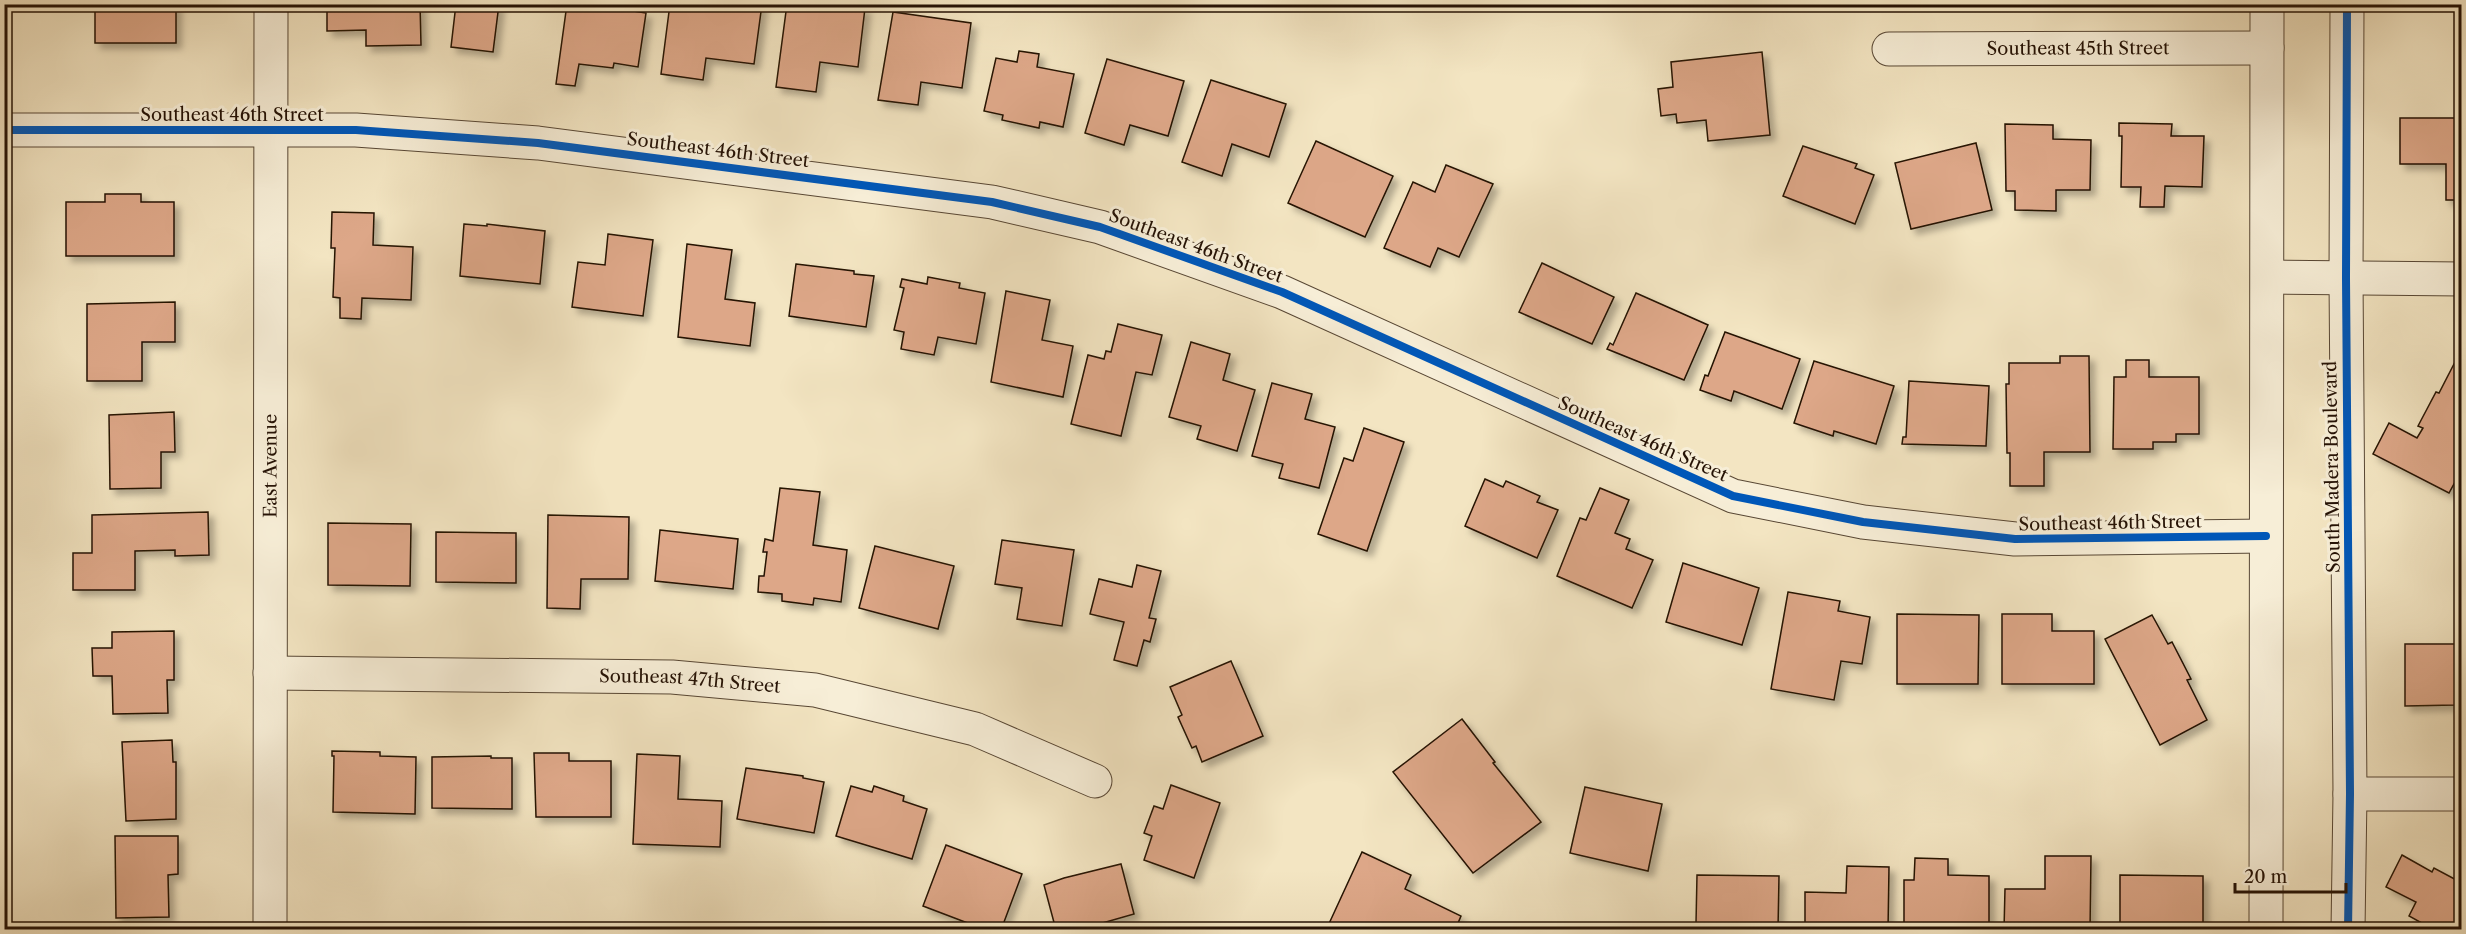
<svg xmlns="http://www.w3.org/2000/svg" width="2466" height="934" font-family="'Libre Caslon Text',serif">
	<style>
		.building { fill: #dda788; stroke: #251205; stroke-width: 1.5; filter: url(#shadow) }
		.lines { fill: none; stroke-linecap: round; stroke-linejoin: round }
		.minor-casing { stroke: #584734; stroke-width: 35 }
		.tertiary-casing { stroke: #584734; stroke-width: 35 }
		.minor { stroke: #f7eed7; stroke-width: 33 }
		.tertiary { stroke: #f7eed7; stroke-width: 33 }
		.cycleway-casing { stroke: #f7eed7; stroke-width: 11 }
		.cycleway { stroke: #0057b8; stroke-width: 8 }
		.labels { text-anchor: middle; stroke-width: 6; stroke-linejoin: round; paint-order: stroke }
		.street-label { font-size: 18px; fill: #251205; stroke: #f7eed7 }
	</style>
	<defs>
		<filter id="shadow"><feDropShadow dx="5.5" dy="5.5" stdDeviation="3" flood-color="#0004"/></filter>
	</defs>
	<rect width="100%" height="100%" fill="#f3e5c2"/>
	<filter id="stains"><feTurbulence type="fractalNoise" baseFrequency=".00333" numOctaves="4"/><feColorMatrix values="0 0 0 0 .2 0 0 0 0 .09 0 0 0 0 .02 0 0 0 .5 -.17"/></filter>
	<radialGradient id="worn" r=".72"><stop offset=".6" stop-color="#630" stop-opacity="0"/><stop offset="1" stop-color="#630" stop-opacity=".3"/></radialGradient>
	<g class="building">
		<rect x="95" y="4" width="81" height="39"/>
		<path d="M327 4H420L421 45 366 46V30L327 31Z"/>
		<path d="M456 4H499L493 52 451 47Z"/>
		<path d="M567 4H589L646 13 638 67 614 63 613 68 579 64 575 86 556 84Z"/>
		<path d="M670 4H762L754 64 706 58 703 80 661 74Z"/>
		<path d="M787 4H835L865 8 858 67 820 62 816 92 776 87Z"/>
		<path d="M893 12 971 23 962 88 921 82 918 105 878 100Z"/>
		<path d="M1019 51 1039 54 1037 67 1074 74 1063 127 1040 122 1039 128 1002 120 1003 115 984 111 996 58 1017 62Z"/>
		<path d="M1762 52 1770 135 1708 141 1706 120 1677 123 1676 114 1661 116 1658 89 1673 87 1671 62Z"/>
		<path d="M1107 59 1184 81 1168 136 1130 125 1124 145 1085 133Z"/>
		<path d="M1211 80 1286 104 1269 157 1232 144 1222 176 1182 162Z"/>
		<path d="M2400 118H2462V200H2446V164H2400Z"/>
		<path d="M2119 123 2172 124 2171 136H2204L2202 187 2165 186 2164 207H2140L2141 187H2121L2122 136H2119Z"/>
		<path d="M2005 124 2053 125V139L2091 140 2090 190H2056V211L2015 210V191H2006Z"/>
		<path d="M1316 141 1393 176 1365 237 1288 203Z"/>
		<path d="M1976 143 1992 210 1911 229 1895 163Z"/>
		<path d="M1803 146 1857 164 1855 168 1874 175 1855 224 1783 196Z"/>
		<path d="M1446 165 1493 184 1459 257 1438 248 1430 267 1384 248 1413 182 1435 192Z"/>
		<path d="M105 194H141V202H174V256H66V202H105Z"/>
		<path d="M332 212 374 213 373 245 413 247 411 300 362 298 361 319 340 318V298L333 297 335 248H331Z"/>
		<path d="M464 224 487 226V224L545 231 540 284 460 276Z"/>
		<path d="M608 234 653 240 643 316 572 307 578 262 605 265Z"/>
		<path d="M687 244 732 250 725 299 755 303 750 346 678 337Z"/>
		<path d="M1542 263 1614 297 1592 344 1519 312Z"/>
		<path d="M796 264 854 271V274L874 276 866 327 789 316Z"/>
		<path d="M928 277 960 283 959 288 985 293 976 344 938 337 934 355 901 349 904 332 894 330 904 288 900 287 902 279 927 284Z"/>
		<path d="M1006 291 1050 300 1042 340 1073 346 1063 397 991 382Z"/>
		<path d="M1636 293 1708 325 1684 380 1607 349 1610 343 1613 345Z"/>
		<path d="M175 302V342H142V381H87V304Z"/>
		<path d="M1118 324 1162 335 1152 375 1136 372 1121 436 1071 424 1088 355 1104 359 1106 351 1111 352Z"/>
		<path d="M1725 332 1800 359 1782 409 1734 391 1731 401 1700 390 1705 375 1708 376Z"/>
		<path d="M1191 342 1230 354 1223 380 1255 390 1237 451 1197 439 1201 426 1169 417Z"/>
		<path d="M2060 356H2089L2090 452H2044V486H2010V453H2007L2006 384H2009V363H2060Z"/>
		<path d="M2126 360H2149V377H2199V434H2176V442H2153V449H2113L2114 377H2126Z"/>
		<path d="M1814 361 1894 386 1876 444 1834 431 1833 436 1794 423Z"/>
		<path d="M2455 362 2462 366V469L2449 493 2373 454 2389 423 2417 438 2423 428 2418 426 2436 392 2439 393Z"/>
		<path d="M1909 381 1989 386 1986 446 1902 444 1903 437H1906Z"/>
		<path d="M1272 383 1312 394 1305 419 1335 427 1319 488 1279 478 1283 464 1252 456Z"/>
		<path d="M174 412 175 452H161V488L110 489 109 415Z"/>
		<path d="M1364 428 1404 442 1367 551 1318 534 1344 458 1353 461Z"/>
		<path d="M1485 479 1503 487 1506 481 1540 496 1537 502 1558 510 1537 558 1465 526Z"/>
		<path d="M780 488 820 492 813 545 847 550 841 602 814 598 813 605 782 601V594L758 592 759 576H764L767 552H763L765 539 773 541Z"/>
		<path d="M1600 488 1629 500 1615 533 1630 539 1626 549 1653 560 1632 608 1557 576 1580 518 1586 520Z"/>
		<path d="M208 512 209 555 175 556V550L135 551V590H73V553H92V515Z"/>
		<path d="M548 515 629 517 628 579H581L580 609 547 608Z"/>
		<path d="M328 523 411 524 410 586 328 585Z"/>
		<path d="M660 530 738 539 733 589 655 581Z"/>
		<path d="M436 532 516 533V583L436 582Z"/>
		<path d="M1002 540 1074 550 1062 626 1017 619 1022 588 995 584Z"/>
		<path d="M875 546 954 566 938 629 859 608Z"/>
		<path d="M1683 563 1759 588 1742 645 1666 622Z"/>
		<path d="M1137 565 1161 571 1149 618 1156 619 1150 642 1144 640 1137 666 1114 660 1124 622 1090 614 1099 579 1132 587Z"/>
		<path d="M1788 592 1840 601 1838 611 1870 617 1862 664 1841 661 1834 700 1771 689Z"/>
		<path d="M1897 614 1979 615 1978 684H1897Z"/>
		<path d="M2002 614H2052V631H2094V684H2002Z"/>
		<path d="M2152 615 2168 644 2172 642 2191 679 2187 680 2207 720 2160 745 2105 639Z"/>
		<path d="M174 631V680H167L168 713 113 714 112 676H93L92 648H112V632Z"/>
		<path d="M2405 644H2462V695H2455V705L2405 706Z"/>
		<path d="M1231 661 1263 736 1202 762 1196 746 1192 748 1178 717 1182 715 1170 687Z"/>
		<path d="M1462 719 1495 762 1493 763 1541 822 1473 873 1393 772Z"/>
		<path d="M172 740 173 762H176V819L126 821 122 742Z"/>
		<path d="M332 751 380 752V756L416 757 415 814 333 812 334 756H332Z"/>
		<path d="M534 753H569V761H611V817H536Z"/>
		<path d="M637 754 680 756 678 799 722 801 720 847 633 844Z"/>
		<path d="M491 756V758H512V809L432 808V757Z"/>
		<path d="M746 768 803 776V778L824 782 814 833 737 819Z"/>
		<path d="M1171 785 1220 803 1194 878 1144 860 1152 836 1144 833 1154 806 1163 809Z"/>
		<path d="M851 786 872 792 874 786 904 796 903 801 927 809 912 859 836 836Z"/>
		<path d="M1585 787 1662 804 1648 871 1570 853Z"/>
		<path d="M115 836H178V874L168 875 169 917 116 918Z"/>
		<path d="M946 845 1022 874 1001 930H986L923 906Z"/>
		<path d="M1362 852 1411 875 1405 889 1461 916 1455 930 1327 928Z"/>
		<path d="M2402 855 2432 872 2434 868 2462 883V930H2419L2422 923 2409 916 2416 902 2386 887Z"/>
		<path d="M2045 856H2091L2090 930H2004L2005 889H2045Z"/>
		<path d="M1915 858 1948 859V875L1989 876V930H1904V880H1914Z"/>
		<path d="M1121 864 1134 914 1078 930H1056L1044 885 1064 878Z"/>
		<path d="M1847 866 1889 867 1888 930H1805V892L1846 893Z"/>
		<path d="M1697 875 1779 876 1778 929 1694 930V923H1696Z"/>
		<path d="M2120 875 2203 876V930H2120Z"/>
	</g>
	<g class="lines">
		<defs>
			<g id="minor">
				<path id="s1" d="M1889 49 2267 48"/>
				<path d="M4 130H356L538 143 992 202 1100 227 1282 292 1733 496 1863 522 2015 539 2266 536"/>
				<path d="M2268 277 2462 279"/>
				<path id="s2" d="M270 673 672 677 815 690 975 729 1095 781"/>
				<path d="M2350 794H2462"/>
				<path id="s3" d="M270 930 271 4"/>
			</g>
			<g id="tertiary">
				<path d="M2347 4 2346 278 2350 794 2348 930"/>
				<path d="M2266 930 2267 4"/>
			</g>
		</defs>
		<use href="#minor" class="minor-casing"/>
		<use href="#tertiary" class="tertiary-casing"/>
		<use href="#minor" class="minor"/>
		<use href="#tertiary" class="tertiary"/>
		<defs>
			<g id="cycleway">
				<path d="M2347 4 2346 278 2350 794 2348 930"/>
				<path d="M4 130H356L538 143 992 202 1100 227 1282 292 1733 496 1863 522 2015 539 2266 536"/>
			</g>
		</defs>
		<use href="#cycleway" class="cycleway-casing"/>
		<use href="#cycleway" class="cycleway"/>
	</g>
	<g class="labels">
		<g class="street-label">
			<text dy="6" stroke="none"><textPath href="#s1" startOffset="189">Southeast 45th Street</textPath></text>
			<text x="232" y="121">Southeast 46th Street</text>
			<text transform="translate(718 150) rotate(7)" y="6">Southeast 46th Street</text>
			<text transform="translate(1196 246) rotate(20)" y="6">Southeast 46th Street</text>
			<text transform="translate(1643 439) rotate(24)" y="6">Southeast 46th Street</text>
			<text dy="6" stroke="none"><textPath href="#s3" startOffset="464">East Avenue</textPath></text>
			<text transform="translate(2332 467) rotate(-91)" y="6">South Madera Boulevard</text>
			<text transform="translate(2110 523) rotate(-1)" y="6">Southeast 46th Street</text>
			<text dy="6" stroke="none"><textPath href="#s2" startOffset="420">Southeast 47th Street</textPath></text>
		</g>
	</g>
	<rect width="2466" height="934" fill="none" stroke="#f3e5c2" stroke-width="24"/>
	<rect x="6" y="6" width="2454" height="922" fill="none" stroke="#251205" stroke-width="3"/>
	<rect x="12" y="12" width="2442" height="910" fill="none" stroke="#251205" stroke-width="1.5"/>
	<path d="M2235 883v9h111v-9" fill="none" stroke="#251205" stroke-width="3"/>
	<text x="2244" y="883" font-size="18" fill="#251205" stroke="#f7eed7" stroke-width="4.5" paint-order="stroke">20 m</text>
	<rect width="100%" height="100%" filter="url(#stains)"/>
	<rect width="100%" height="100%" fill="url(#worn)"/>
</svg>
